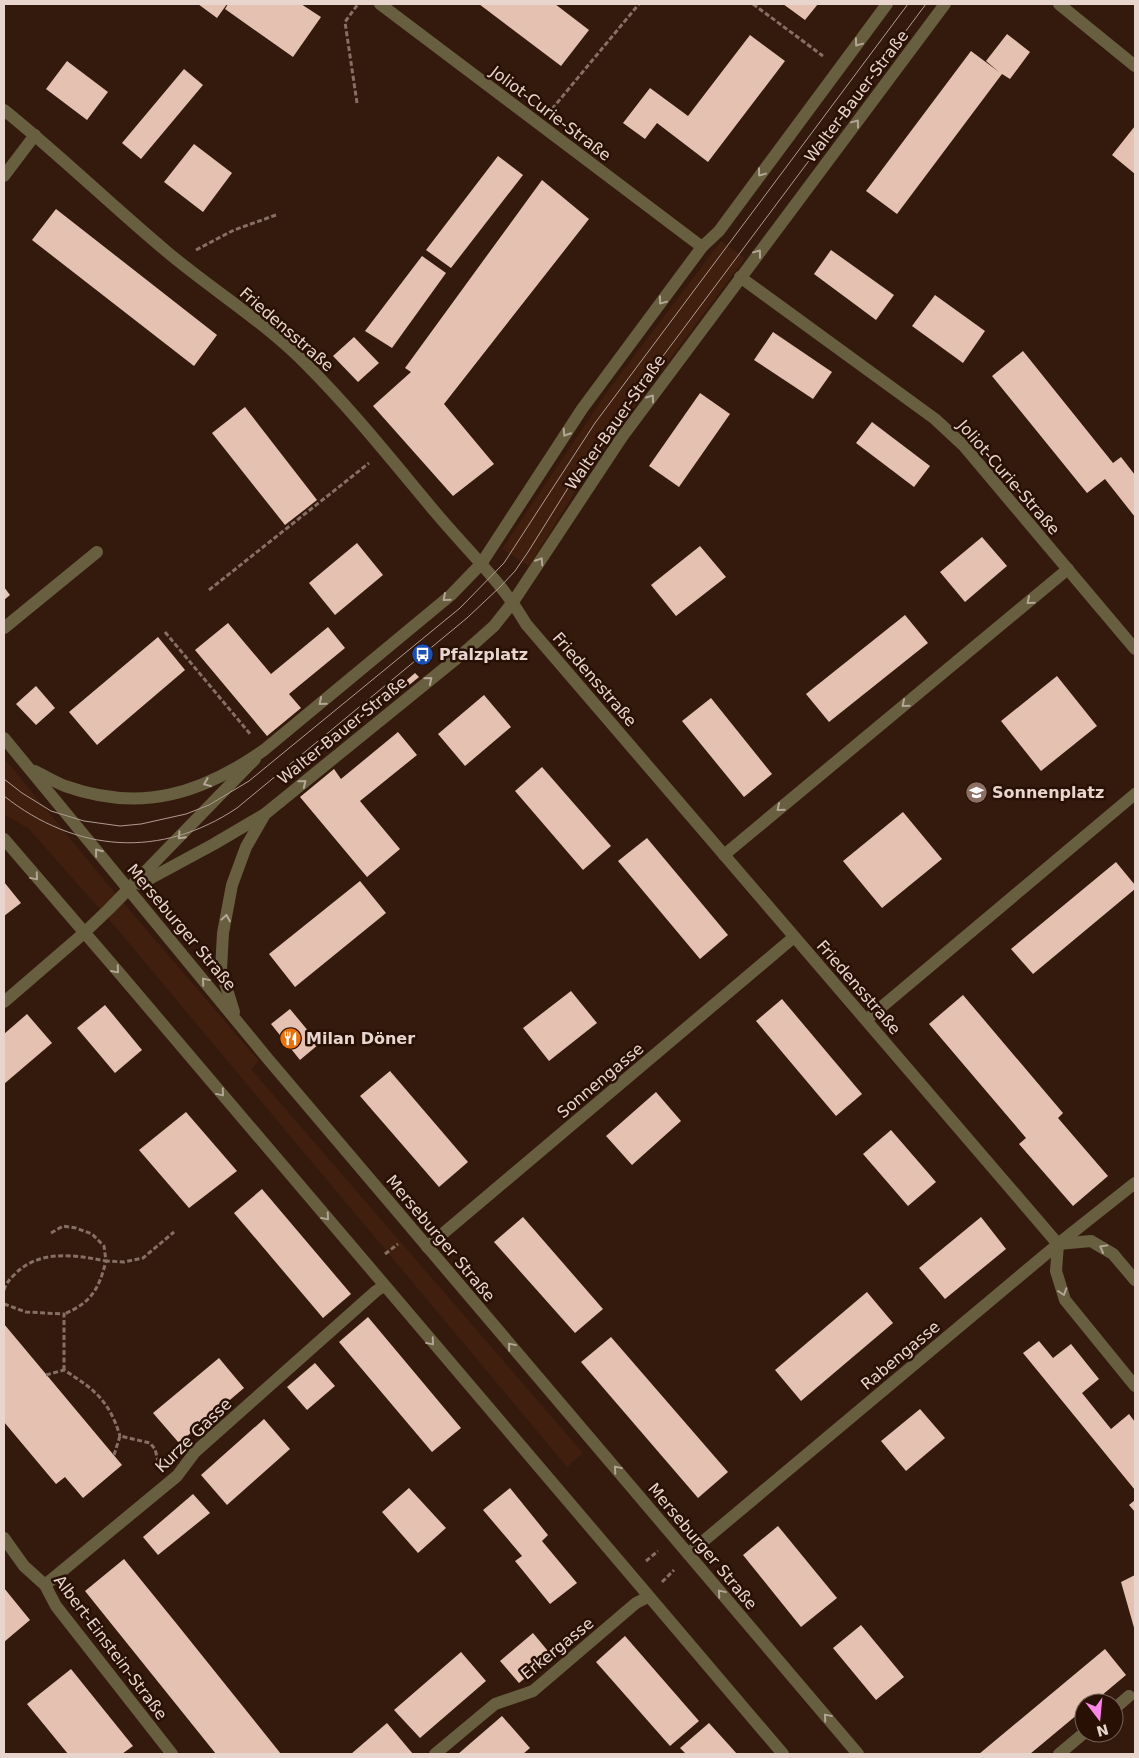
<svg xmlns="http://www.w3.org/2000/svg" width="1139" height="1758" font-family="'DejaVu Sans',sans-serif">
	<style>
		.built { fill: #401f0f }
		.building { fill: #e4c1b0 }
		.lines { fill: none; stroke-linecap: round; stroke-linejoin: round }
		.path { stroke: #866f64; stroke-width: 3; stroke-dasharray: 5 2.5; stroke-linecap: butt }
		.service { stroke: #675f40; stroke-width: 12 }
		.minor { stroke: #675f40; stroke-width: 12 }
		.tertiary { stroke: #675f40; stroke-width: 12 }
		.tram { stroke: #b09b91; stroke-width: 1 }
		.oneway { stroke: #b4a695 }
		.labels { text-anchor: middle; stroke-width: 5; stroke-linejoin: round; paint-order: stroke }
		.street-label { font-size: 16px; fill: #e8d5cd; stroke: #291005 }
		.poi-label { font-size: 16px; font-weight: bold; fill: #e8d5cd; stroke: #291005; text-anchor: start }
	</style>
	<rect width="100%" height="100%" fill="#341a0d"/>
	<g class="built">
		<path d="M721 241 745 258 613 436 580 484 529 566 502 549 607 392Z"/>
		<path d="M4 758 109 886 259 1061 251 1069 583 1453 567 1467 118 930 29 829 4 814Z"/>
	</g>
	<g class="building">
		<path d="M198 4H227L217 18Z"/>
		<path d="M228 4H301L321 17 293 57 225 9Z"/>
		<path d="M479 4H555L589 30 561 66Z"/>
		<path d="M783 4H818L805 20Z"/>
		<path d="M1007 34 1030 52 1010 79 1002 74 897 214 866 191 971 51 999 72 986 61Z"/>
		<path d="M750 35 785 61 708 162 657 123 645 139 623 123 650 88 688 116Z"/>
		<path d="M67 61 108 92 87 120 46 89Z"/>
		<path d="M184 69 203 85 141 159 122 143Z"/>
		<path d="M1135 126V174L1112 155Z"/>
		<path d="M194 144 232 173 203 212 164 182Z"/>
		<path d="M498 156 523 175 451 268 426 250Z"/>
		<path d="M542 180 589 219 444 404 494 464 453 496 373 406 411 372 405 368Z"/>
		<path d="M56 209 217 335 194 366 32 240Z"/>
		<path d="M831 250 894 295 876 320 814 274Z"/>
		<path d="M422 256 446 273 392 348 365 331Z"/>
		<path d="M935 295 985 331 963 363 912 326Z"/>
		<path d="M773 332 832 372 813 399 754 360Z"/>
		<path d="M354 337 379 363 358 382 333 356Z"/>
		<path d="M1023 351 1113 463 1121 457 1135 475V517L1105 479 1087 493 992 376Z"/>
		<path d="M700 393 730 414 679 487 649 466Z"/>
		<path d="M245 407 317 500 285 525 212 433Z"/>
		<path d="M872 422 930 466 914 487 856 443Z"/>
		<path d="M982 537 1007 566 965 602 940 572Z"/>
		<path d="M357 543 383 575 335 615 309 583Z"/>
		<path d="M700 546 726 577 676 616 651 585Z"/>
		<path d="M4 587 10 595 4 600Z"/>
		<path d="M905 615 928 643 829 722 806 694Z"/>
		<path d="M228 623 271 674 328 627 345 648 289 694 301 708 267 736 195 650Z"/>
		<path d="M158 637 185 670 97 745 69 712Z"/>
		<path d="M415 673 419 677 403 690 400 686Z"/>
		<path d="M1057 676 1097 726 1041 771 1001 721Z"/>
		<path d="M36 686 55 708 36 725 16 704Z"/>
		<path d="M484 695 511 727 465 766 438 734Z"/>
		<path d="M711 698 772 774 744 797 682 721Z"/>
		<path d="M398 732 417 755 360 801 400 849 367 877 300 797 334 769 341 779Z"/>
		<path d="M542 767 611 846 583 870 515 791Z"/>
		<path d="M903 812 942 859 882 908 843 861Z"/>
		<path d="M647 838 728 935 700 959 618 861Z"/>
		<path d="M1116 862 1135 885V889L1033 974 1011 949Z"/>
		<path d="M360 881 386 913 295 987 269 954Z"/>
		<path d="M4 882 21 903 4 916Z"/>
		<path d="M571 991 597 1023 549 1061 523 1028Z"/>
		<path d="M963 995 1063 1113 1058 1118 1108 1176 1073 1206 1019 1144 1026 1138 929 1024Z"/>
		<path d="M782 999 862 1094 836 1116 756 1021Z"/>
		<path d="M105 1005 142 1050 115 1073 77 1028Z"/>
		<path d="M290 1009 319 1044 300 1060 271 1024Z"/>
		<path d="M27 1014 52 1043 4 1084V1034Z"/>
		<path d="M390 1071 468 1162 439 1187 360 1096Z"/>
		<path d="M656 1092 681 1121 632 1165 606 1136Z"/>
		<path d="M186 1112 237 1171 189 1208 139 1150Z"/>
		<path d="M891 1130 936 1182 908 1206 863 1154Z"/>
		<path d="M262 1189 351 1294 323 1318 234 1213Z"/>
		<path d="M523 1217 603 1309 575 1333 494 1242Z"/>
		<path d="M981 1217 1006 1249 945 1299 919 1268Z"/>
		<path d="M867 1292 893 1323 801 1401 775 1370Z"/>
		<path d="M368 1317 461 1428 432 1452 339 1342Z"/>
		<path d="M4 1324 122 1465 83 1498 65 1477 56 1484 4 1422Z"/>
		<path d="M611 1337 728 1472 698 1498 581 1362Z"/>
		<path d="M1039 1341 1053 1358 1071 1344 1099 1379 1082 1393 1111 1429 1129 1414 1135 1422V1490L1023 1353Z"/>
		<path d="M219 1358 244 1388 179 1443 153 1413Z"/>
		<path d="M315 1363 335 1386 307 1410 287 1387Z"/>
		<path d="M920 1409 945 1438 906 1471 881 1441Z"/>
		<path d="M264 1419 290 1449 227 1505 201 1475Z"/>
		<path d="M409 1488 446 1528 418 1553 382 1512Z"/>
		<path d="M510 1488 548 1535 542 1541 577 1583 550 1604 515 1561 522 1556 483 1510Z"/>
		<path d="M193 1494 210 1513 158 1555 143 1537Z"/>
		<path d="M1135 1500V1512L1129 1505Z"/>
		<path d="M778 1526 837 1598 801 1627 743 1555Z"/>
		<path d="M124 1559 176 1623 281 1754H216L85 1591Z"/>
		<path d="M1135 1575V1631L1121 1582Z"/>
		<path d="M4 1588 30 1620 4 1642Z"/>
		<path d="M861 1625 904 1677 876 1700 833 1648Z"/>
		<path d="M533 1633 552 1656 519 1683 500 1661Z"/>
		<path d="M625 1636 699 1721 670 1746 596 1662Z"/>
		<path d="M1105 1649 1126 1675 1095 1701 1092 1703H1084V1709L1030 1754H979Z"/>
		<path d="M461 1652 486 1681 420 1738 394 1710Z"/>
		<path d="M71 1669 133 1746 122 1754H68L27 1704Z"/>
		<path d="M502 1716 530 1748 523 1754H458Z"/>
		<path d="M387 1723 413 1754H351Z"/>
		<path d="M709 1723 729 1745 737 1754H686L680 1748Z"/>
	</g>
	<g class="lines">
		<g class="path">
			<path d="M753 4 823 56"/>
			<path d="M357 103 345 22 358 4"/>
			<path d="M552 109 639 4"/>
			<path d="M196 250 234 230 276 215"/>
			<path d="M209 590 369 463"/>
			<path d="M165 632 251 735"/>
			<path d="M51 1233 63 1226 76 1228 92 1234 104 1246 106 1261 124 1262 143 1258 174 1232"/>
			<path d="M385 1254 398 1244"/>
			<path d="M4 1290C6 1283 10 1279 15 1274 40 1249 75 1255 106 1261 99 1289 91 1303 64 1314"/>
			<path d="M4 1304 26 1312 64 1314V1370"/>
			<path d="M46 1375 64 1370C94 1389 109 1400 120 1436"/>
			<path d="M114 1455 120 1436 150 1443 155 1449 159 1465"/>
			<path d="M646 1561 658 1551"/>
			<path d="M662 1582 674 1570"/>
		</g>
		<g class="service">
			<path d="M4 628 97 552"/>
			<path d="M1114 1709 1129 1696"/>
			<path d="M1059 1754 1084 1733"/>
		</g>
		<g class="minor">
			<path d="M380 4 702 247"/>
			<path d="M1059 4 1135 66"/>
			<path d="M4 110C60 155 111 205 166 251 212 290 265 322 307 365 353 411 394 463 436 513 467 550 502 582 526 624L1058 1244"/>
			<path d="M4 176 35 135"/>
			<path d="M740 277 935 419 963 445 1135 649"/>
			<path d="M724 855 1068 569"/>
			<path d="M140 884 214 844 265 814"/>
			<path d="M4 1002 84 933 109 909 255 759"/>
			<path d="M866 1020 1135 794"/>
			<path d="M1058 1244 1056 1271 1065 1300 1135 1386"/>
			<path d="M1058 1244 1091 1241 1113 1254 1135 1280"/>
			<path d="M427 1247 794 937"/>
			<path d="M4 1538 24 1566 45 1585 56 1606 172 1754"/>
			<path d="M688 1554 1058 1244 1135 1183"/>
			<path d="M45 1585 177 1476 195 1452 376 1291 384 1286"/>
			<path d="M435 1754 495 1704 533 1691 636 1603 648 1597"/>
		</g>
		<g class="tertiary">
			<path d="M4 738 268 1059 858 1754"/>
			<path d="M35 771C45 776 55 782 65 786 141 813 201 794 264 750L451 595 481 564 582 409 702 247 719 231 887 4"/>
			<path d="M4 839 115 968 783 1754"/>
			<path d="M234 1012 221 970 223 933 232 885 246 847 265 814 467 650 494 626 513 602 622 437 945 4"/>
		</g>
		<g class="tram">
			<path d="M4 779 22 793 51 811 84 821 120 826 141 824 186 814 209 805 249 781 460 608 504 563 595 423 908 4"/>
			<path d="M4 796C76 853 161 859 237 808L467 618 501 586 515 571 528 552 568 488 607 431 926 4"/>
		</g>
	</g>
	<defs><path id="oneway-chevron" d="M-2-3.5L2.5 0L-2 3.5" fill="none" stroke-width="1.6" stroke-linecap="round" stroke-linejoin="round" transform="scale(1.25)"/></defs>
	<g class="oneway">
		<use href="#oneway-chevron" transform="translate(858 43) rotate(127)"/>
		<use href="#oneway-chevron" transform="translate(856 123) rotate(-53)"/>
		<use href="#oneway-chevron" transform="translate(761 173) rotate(127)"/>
		<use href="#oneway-chevron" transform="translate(758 253) rotate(-53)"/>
		<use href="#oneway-chevron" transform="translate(662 301) rotate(127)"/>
		<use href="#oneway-chevron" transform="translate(651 398) rotate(-54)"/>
		<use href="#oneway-chevron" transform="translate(566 433) rotate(123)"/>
		<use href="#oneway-chevron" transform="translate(540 561) rotate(-57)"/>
		<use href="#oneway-chevron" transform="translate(446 598) rotate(139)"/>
		<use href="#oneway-chevron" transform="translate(1030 601) rotate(140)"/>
		<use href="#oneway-chevron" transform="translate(429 680) rotate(-39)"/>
		<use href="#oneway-chevron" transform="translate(322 702) rotate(140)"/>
		<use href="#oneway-chevron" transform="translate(905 704) rotate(140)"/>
		<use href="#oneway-chevron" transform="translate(207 783) rotate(158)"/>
		<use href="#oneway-chevron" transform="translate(303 783) rotate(-39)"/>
		<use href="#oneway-chevron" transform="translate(780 808) rotate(140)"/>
		<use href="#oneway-chevron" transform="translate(181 836) rotate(133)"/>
		<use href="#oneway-chevron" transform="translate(98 852) rotate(-129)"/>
		<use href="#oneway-chevron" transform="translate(35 877) rotate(50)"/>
		<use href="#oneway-chevron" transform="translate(226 918) rotate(-80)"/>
		<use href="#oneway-chevron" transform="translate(116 970) rotate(49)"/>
		<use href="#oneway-chevron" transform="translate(205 981) rotate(-130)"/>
		<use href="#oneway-chevron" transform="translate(221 1093) rotate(50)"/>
		<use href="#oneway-chevron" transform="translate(326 1217) rotate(50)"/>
		<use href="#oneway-chevron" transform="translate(1103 1248) rotate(-151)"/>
		<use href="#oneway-chevron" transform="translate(1063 1292) rotate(72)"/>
		<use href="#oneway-chevron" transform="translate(431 1342) rotate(50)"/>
		<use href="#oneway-chevron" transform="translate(511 1346) rotate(-130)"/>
		<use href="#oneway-chevron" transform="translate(617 1469) rotate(-130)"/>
		<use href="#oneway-chevron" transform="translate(721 1593) rotate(-130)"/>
		<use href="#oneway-chevron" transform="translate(827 1717) rotate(-130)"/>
	</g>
	<defs>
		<symbol id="bus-disc" viewBox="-11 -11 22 22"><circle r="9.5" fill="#1a4fb4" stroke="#291005"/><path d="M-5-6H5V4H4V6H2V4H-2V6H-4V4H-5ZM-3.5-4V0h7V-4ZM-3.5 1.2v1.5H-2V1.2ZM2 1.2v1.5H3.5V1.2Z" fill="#fff"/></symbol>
		<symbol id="school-disc" viewBox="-11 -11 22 22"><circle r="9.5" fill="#8d6e63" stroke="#291005"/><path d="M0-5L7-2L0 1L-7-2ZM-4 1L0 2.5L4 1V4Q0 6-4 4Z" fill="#fff"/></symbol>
		<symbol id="restaurant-disc" viewBox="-11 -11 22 22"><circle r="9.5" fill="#e8710a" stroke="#291005"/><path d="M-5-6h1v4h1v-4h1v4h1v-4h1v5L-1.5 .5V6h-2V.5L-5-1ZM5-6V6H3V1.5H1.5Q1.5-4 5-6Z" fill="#fff"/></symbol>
	</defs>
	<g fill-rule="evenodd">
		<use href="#bus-disc" x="410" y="642" width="25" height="25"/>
		<use href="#school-disc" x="964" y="780" width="25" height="25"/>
		<use href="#restaurant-disc" x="278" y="1026" width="25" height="25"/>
	</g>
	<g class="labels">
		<g class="street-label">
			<text transform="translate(856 96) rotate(-53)" y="6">Walter-Bauer-Straße</text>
			<text transform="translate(551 113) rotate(37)" y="6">Joliot-Curie-Straße</text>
			<text transform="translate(287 329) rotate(41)" y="6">Friedensstraße</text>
			<text transform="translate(615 422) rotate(-55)" y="6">Walter-Bauer-Straße</text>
			<text transform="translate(1009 477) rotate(49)" y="6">Joliot-Curie-Straße</text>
			<text transform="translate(595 679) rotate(49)" y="6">Friedensstraße</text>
			<text transform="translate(342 730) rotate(-39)" y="6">Walter-Bauer-Straße</text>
			<text transform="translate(182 927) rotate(50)" y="6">Merseburger Straße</text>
			<text transform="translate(859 987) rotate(49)" y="6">Friedensstraße</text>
			<text transform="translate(600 1080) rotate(-40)" y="6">Sonnengasse</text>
			<text transform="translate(441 1238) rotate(50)" y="6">Merseburger Straße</text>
			<text transform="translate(900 1355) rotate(-40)" y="6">Rabengasse</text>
			<text transform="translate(193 1435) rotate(-44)" y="6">Kurze Gasse</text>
			<text transform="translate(703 1546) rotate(50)" y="6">Merseburger Straße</text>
			<text transform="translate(111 1647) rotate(53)" y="6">Albert-Einstein-Straße</text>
			<text transform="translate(557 1648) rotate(-39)" y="6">Erkergasse</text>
		</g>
		<g class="poi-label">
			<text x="439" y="660">Pfalzplatz</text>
			<text x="992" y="798">Sonnenplatz</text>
			<text x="306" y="1044">Milan Döner</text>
		</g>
	</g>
	<rect width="1139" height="1758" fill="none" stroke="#e8d5cd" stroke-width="10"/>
	<g transform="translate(1099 1718) rotate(164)"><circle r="24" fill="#291005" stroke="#755f55"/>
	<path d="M0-4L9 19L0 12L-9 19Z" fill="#fa87e6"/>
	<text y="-8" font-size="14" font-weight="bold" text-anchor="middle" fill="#e8d5cd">N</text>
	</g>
</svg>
